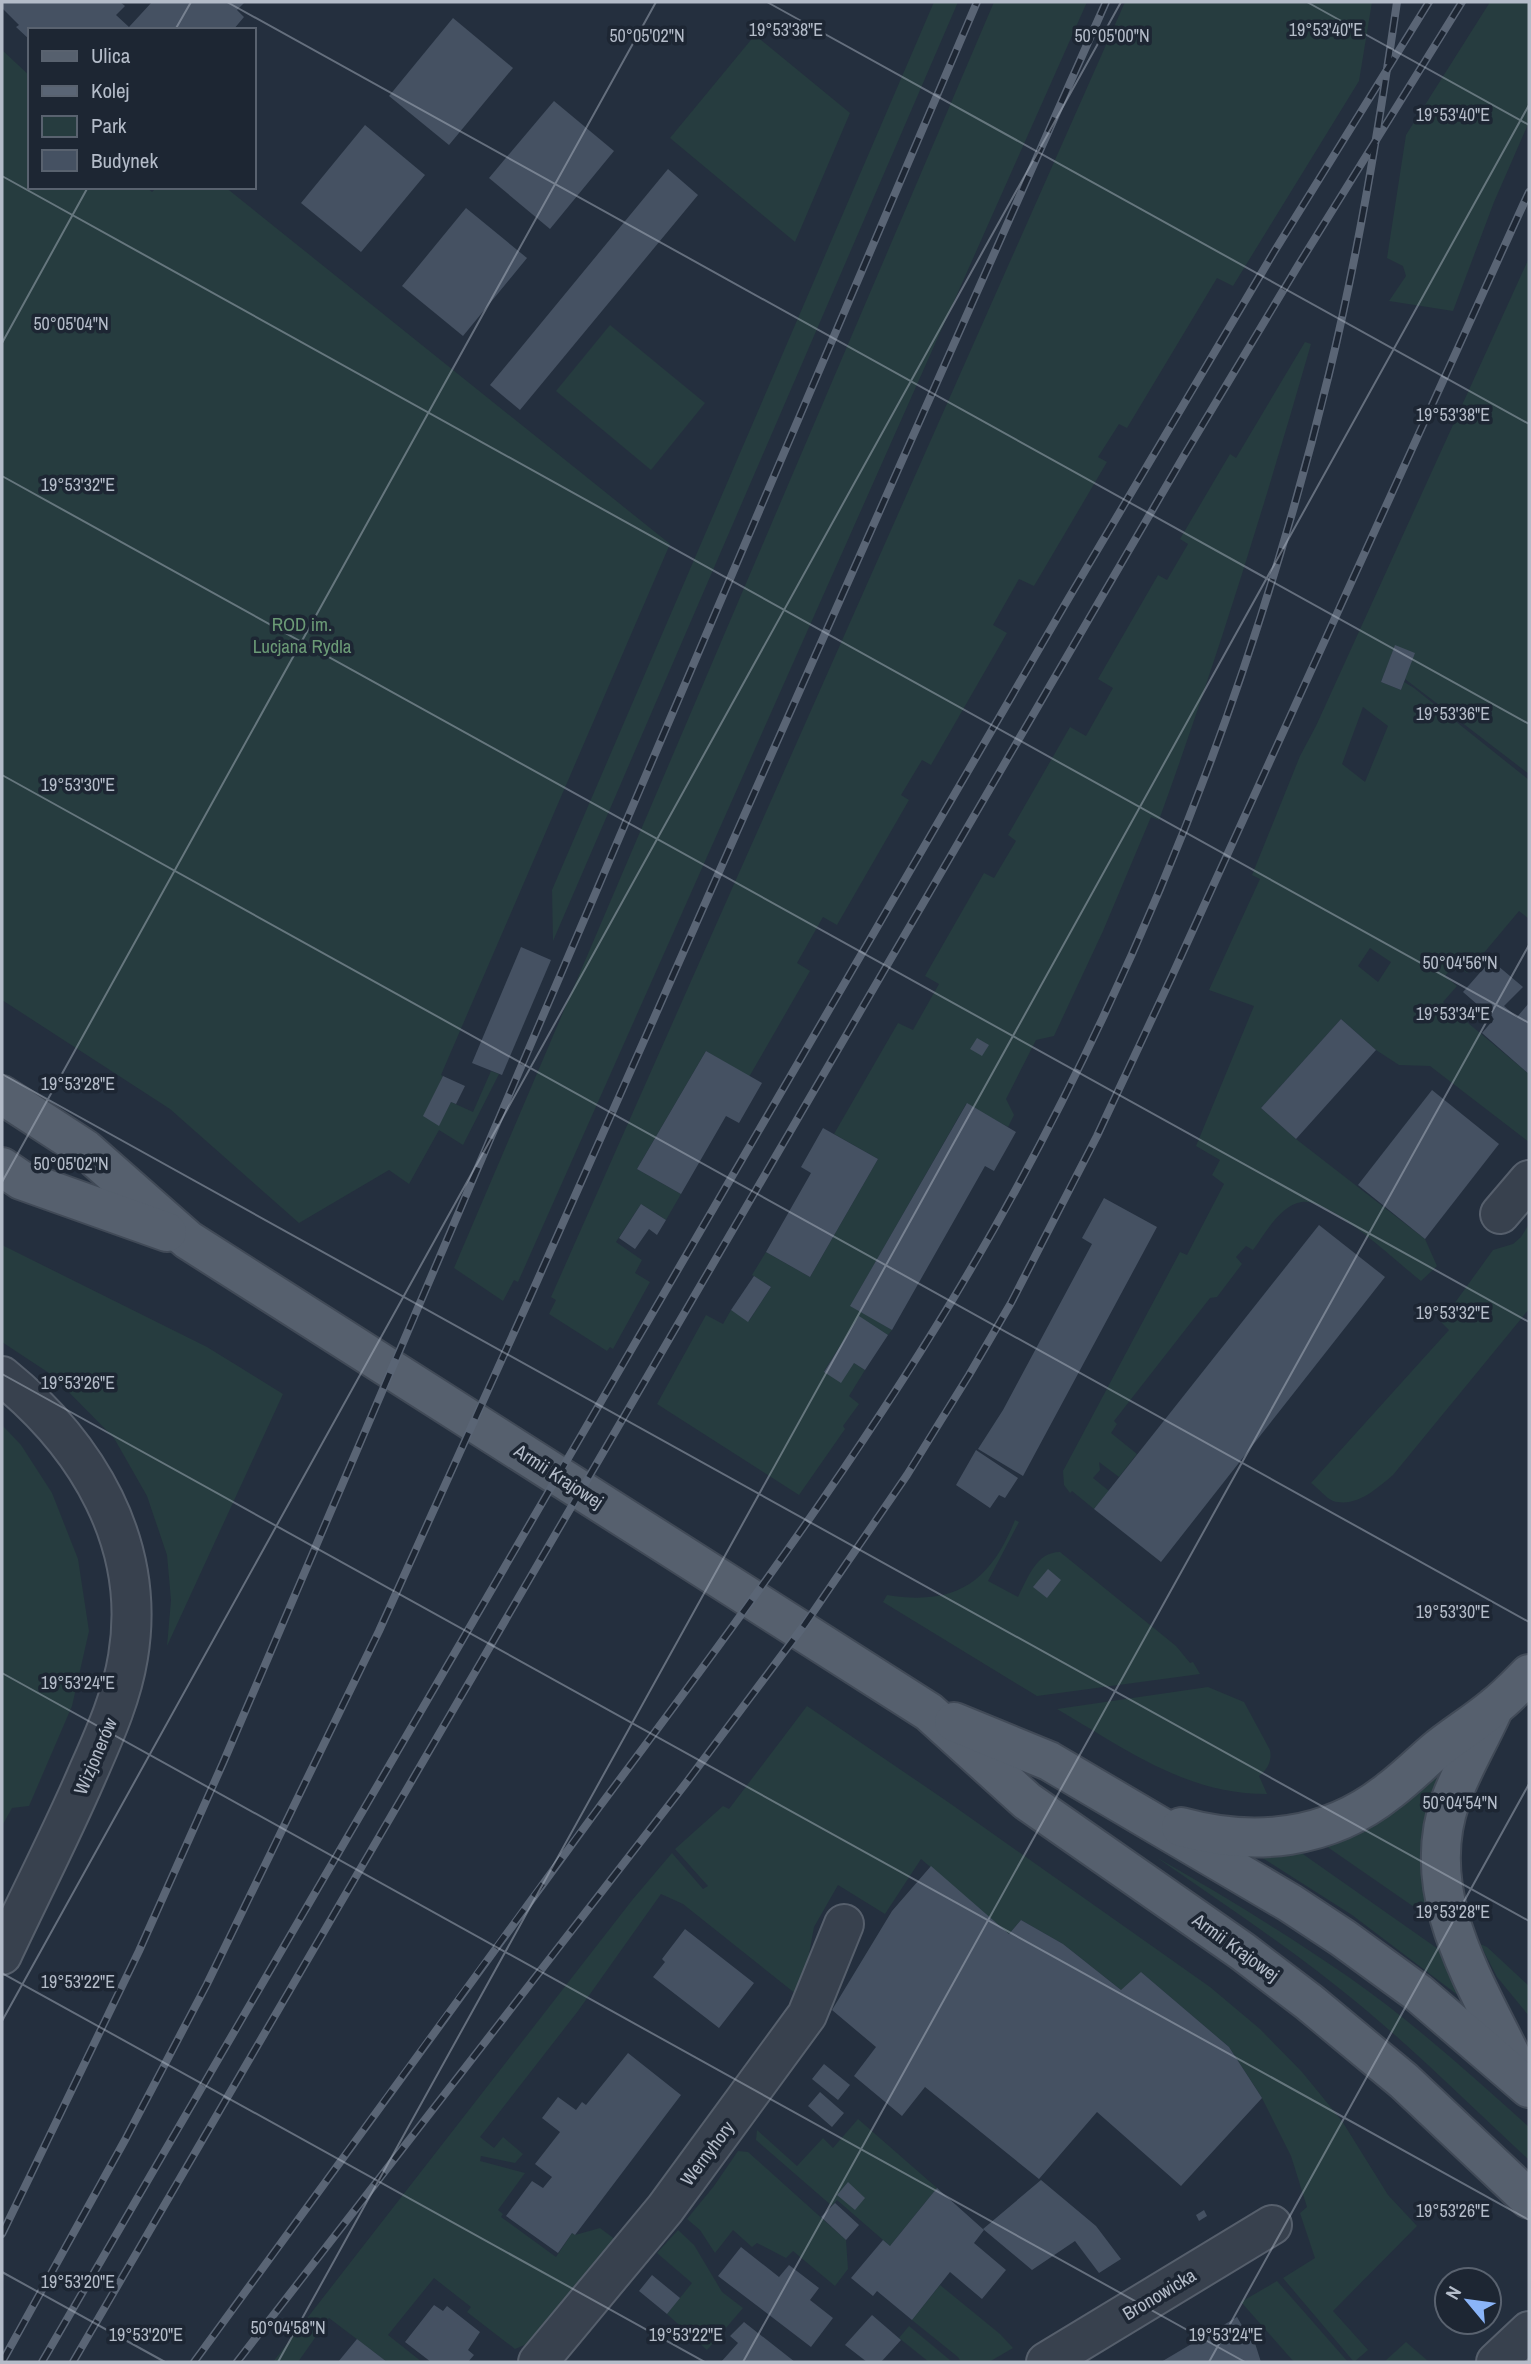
<svg xmlns="http://www.w3.org/2000/svg" width="1531" height="2364" font-family="'Archivo Narrow',sans-serif">
	<style>
		.green { fill: #263c3f; fill-rule: evenodd }
		.building { fill: #455162 }
		.lines { fill: none; stroke-linecap: round; stroke-linejoin: round }
		.minor-casing { stroke: #565f6c; stroke-width: 42 }
		.major-casing { stroke: #414a57; stroke-width: 42 }
		.minor { stroke: #38414e; stroke-width: 38 }
		.major { stroke: #56606e; stroke-width: 38 }
		.rail-casing { stroke: #5a6575; stroke-width: 8 }
		.rail { stroke: #1d2633; stroke-width: 5; stroke-dasharray: 16; stroke-linecap: butt }
		.ticks { fill: none; stroke: #b4bcc9; stroke-width: 2; stroke-opacity: 0.45 }
		.labels { text-anchor: middle; stroke-width: 7; stroke-linejoin: round; paint-order: stroke }
		.park-label { font-size: 19px; fill: #6b9a76; stroke: #1d2633 }
		.street-label { font-size: 19px; fill: #b4bcc9; stroke: #1d2633 }
		.ticks-label { font-size: 18px; text-anchor: middle; fill: #b4bcc9; stroke: #1d2633; stroke-width: 7; stroke-linejoin: round; paint-order: stroke }
	</style>
	<rect width="100%" height="100%" fill="#242f3e"/>
	<g class="green">
		<path d="M934 2H958L553 941 552 890Z"/>
		<path d="M994 2H1087L518 1282 514 1280 503 1301 454 1268Z"/>
		<path d="M1125 2H1372L1359 81 1233 286 1217 278 1127 428 1119 424 1098 457 1107 462 1034 586 1019 579 993 625 1007 633 931 765 922 760 901 795 909 800 837 925 823 917 797 963 810 971 749 1077 706 1051 637 1169 681 1194 666 1220 641 1204 616 1242 642 1260 635 1273 650 1282 613 1349 610 1347 607 1351 549 1314 556 1300 551 1297Z"/>
		<path d="M1490 2H1529V122L1494 202 1453 311 1389 301 1406 276 1403 266 1387 258 1406 135Z"/>
		<path d="M755 35 850 113 795 242 670 138Z"/>
		<path d="M2 50 30 76V187H146L152 192 157 187H225L670 544 441 1075 443 1076 424 1116 439 1125 451 1102 473 1112 491 1071 499 1074 463 1145 439 1130 409 1184 389 1170 299 1223 170 1109 2 1000Z"/>
		<path d="M1529 258V774L1405 679 1414 653 1395 646 1381 682 1401 690 1404 682 1414 688 1529 780V919L1519 911 1467 973 1455 964 1445 976 1457 986 1443 1002 1529 1074V1142L1430 1066 1399 1065 1376 1050 1341 1019 1261 1108 1296 1139 1425 1239 1437 1266 1421 1281C1398 1263 1329 1197 1302 1202 1280 1205 1265 1234 1253 1250L1246 1246 1236 1257 1242 1264 1217 1297 1210 1298 1114 1421 1117 1424 1111 1433 1137 1454 1119 1477 1099 1462 1100 1470 1093 1478 1109 1491 1094 1509 1072 1491 1070 1493 1064 1485 1063 1471 1180 1252 1187 1255 1224 1184 1212 1175 1220 1160 1196 1146 1254 1006 1209 990 1260 879 1252 875 1300 756 1316 726ZM1363 707 1388 726 1365 782 1342 764ZM1370 948 1391 962 1378 982 1358 966Z"/>
		<path d="M610 325 705 403 651 470 556 391Z"/>
		<path d="M1305 342 1311 344C1265 504 1216 663 1159 820L1151 817 1103 931 1054 1036 1036 1040 1006 1099 1014 1115 1008 1127 966 1104 851 1305 892 1330 888 1335 859 1317 824 1371 854 1363 865 1370 849 1396 859 1404 843 1426 845 1429 799 1495 657 1404 706 1315 723 1324 731 1310 749 1321 771 1287 752 1275 766 1252 810 1277 878 1159 834 1134 898 1023 913 1030 939 984 925 976 984 873 994 878 1016 841 1008 835 1070 727 1086 736 1113 688 1098 679 1158 575 1167 580 1188 544 1180 539 1230 454 1236 458Z"/>
		<path d="M1529 1224V1309L1393 1475C1377 1488 1357 1508 1333 1501 1326 1498 1318 1488 1311 1483L1449 1330 1441 1322 1493 1250 1513 1244 1521 1237Z"/>
		<path d="M2 1245 207 1347 283 1394 167 1646 171 1600 167 1555 147 1496 114 1438 52 1375 2 1342Z"/>
		<path d="M2 1425 21 1445 52 1493 78 1559 89 1631 72 1706 29 1806 12 1808 2 1826Z"/>
		<path d="M1015 1520 1019 1522 988 1581 1018 1597C1028 1578 1036 1552 1060 1552L1176 1646 1190 1663 1193 1662 1200 1674 1037 1696 883 1602 887 1595C955 1606 990 1583 1015 1520Z"/>
		<path d="M1208 1687 1244 1702 1270 1750C1272 1761 1268 1769 1259 1776L1267 1794C1185 1794 1126 1749 1057 1709Z"/>
		<path d="M807 1706 948 1802 1210 1987 1260 2029 1302 2072 1342 2121 1388 2195 1417 2226 1333 2311 1368 2350 1354 2362 1283 2278 1315 2258 1300 2213 1307 2207 1291 2156 1262 2098 1229 2047 1142 1973 1121 1990 1063 1944 1021 1920 1009 1934 921 1859 885 1914 838 1885 814 1927 801 1998 683 1904 661 1894 578 2011 480 2137 494 2148 503 2137 523 2154 515 2163 481 2156 480 2161 525 2173 498 2210 503 2214 501 2217 556 2257 572 2233 575 2235 600 2228 620 2243 544 2337 515 2349 467 2312 471 2307 434 2278 388 2335 422 2362H387L329 2318 298 2362H273L633 1899 672 1853 703 1889 708 1886 675 1849 723 1806 729 1809Z"/>
		<path d="M1443 1769 1427 1904 1430 1918 1326 1846 1376 1824Z"/>
		<path d="M1300 1852 1441 1951 1463 1999 1352 1915 1261 1857Z"/>
		<path d="M1156 1857C1222 1895 1287 1934 1350 1978 1414 2023 1471 2075 1529 2127V2160C1473 2108 1419 2054 1360 2005 1295 1951 1225 1905 1156 1857Z"/>
		<path d="M1480 1944 1487 1947 1529 1986V2016L1497 1977Z"/>
		<path d="M858 2119 937 2188 890 2246 837 2200 832 2206 756 2140 757 2130 797 2166 823 2138 833 2148Z"/>
		<path d="M738 2151 748 2152 846 2240 848 2269 835 2286 793 2251 786 2258 757 2243 752 2247 733 2230 715 2253 700 2230 687 2219 714 2186Z"/>
		<path d="M678 2230 694 2245 722 2292 743 2308 707 2350 667 2314 692 2283 657 2253Z"/>
		<path d="M1277 2281 1348 2362H1294L1241 2302Z"/>
		<path d="M940 2285 1000 2334 1013 2348 989 2362H961L958 2357 912 2320Z"/>
		<path d="M909 2326 951 2361V2362H929L899 2338Z"/>
		<path d="M1406 2342 1428 2361 1384 2362Z"/>
	</g>
	<g class="building">
		<path d="M2 2H120L125 6 116 15 129 27 152 2H245L237 10 244 17 233 30H30V40L16 27 19 25 2 8Z"/>
		<path d="M453 18 513 68 449 145 389 96Z"/>
		<path d="M554 101 614 151 550 229 489 178Z"/>
		<path d="M365 125 425 175 361 252 301 203Z"/>
		<path d="M668 169 698 195 520 410 490 385Z"/>
		<path d="M466 208 527 258 463 336 402 286Z"/>
		<path d="M1395 645 1415 653 1401 690 1381 682Z"/>
		<path d="M521 947 551 960 502 1075 472 1063Z"/>
		<path d="M1491 960 1523 987 1504 1006 1517 1017 1529 1003V1074L1482 1033 1494 1019 1463 992Z"/>
		<path d="M1341 1019 1376 1050 1296 1139 1261 1108Z"/>
		<path d="M977 1038 989 1045 982 1056 970 1049Z"/>
		<path d="M706 1051 762 1083 739 1123 726 1116 681 1194 637 1169Z"/>
		<path d="M443 1076 465 1086 456 1104 451 1102 439 1126 423 1116Z"/>
		<path d="M1432 1090 1499 1144 1425 1239 1358 1185Z"/>
		<path d="M967 1103 1016 1132 994 1171 985 1166 892 1330 850 1306Z"/>
		<path d="M823 1128 878 1159 810 1277 766 1252 811 1173 801 1167Z"/>
		<path d="M1104 1198 1157 1227 1023 1476 978 1449 1003 1410 1092 1244 1082 1238Z"/>
		<path d="M641 1204 666 1220 657 1235 649 1229 635 1249 619 1238Z"/>
		<path d="M1319 1225 1385 1277 1161 1562 1094 1509Z"/>
		<path d="M754 1276 771 1287 748 1322 731 1310Z"/>
		<path d="M859 1316 888 1335 865 1370 854 1363 841 1383 824 1372Z"/>
		<path d="M976 1450 1018 1478 1005 1498 999 1495 990 1508 956 1485Z"/>
		<path d="M1048 1569 1061 1580 1047 1598 1033 1587Z"/>
		<path d="M931 1866 1009 1934 1021 1920 1063 1944 1121 1990 1141 1972 1229 2047 1262 2098 1181 2186 1097 2112 1039 2179 925 2087 902 2116 854 2076 876 2047 832 2010 892 1911Z"/>
		<path d="M685 1929 754 1983 719 2028 653 1977 665 1962 662 1959Z"/>
		<path d="M628 2053 681 2095 575 2235 572 2233 558 2253 506 2216 532 2181 543 2188 552 2177 535 2164 560 2132 542 2118 558 2097 576 2110 582 2102 586 2105Z"/>
		<path d="M824 2064 850 2085 838 2100 812 2079Z"/>
		<path d="M820 2092 844 2113 832 2127 808 2106Z"/>
		<path d="M1041 2180 1096 2226 1121 2259 1099 2273 1075 2241 1032 2270 983 2229Z"/>
		<path d="M848 2182 865 2198 855 2210 837 2195Z"/>
		<path d="M937 2188 984 2230 974 2243 1006 2270 982 2299 950 2272 912 2320 877 2291 873 2296 851 2278 883 2240 890 2246Z"/>
		<path d="M835 2203 859 2225 846 2240 821 2217Z"/>
		<path d="M1204 2210 1207 2216 1199 2221 1196 2215Z"/>
		<path d="M741 2247 779 2277 789 2265 819 2288 810 2300 833 2318 811 2347 718 2276Z"/>
		<path d="M652 2275 680 2298 667 2314 639 2291Z"/>
		<path d="M434 2305 443 2311 447 2306 480 2332 468 2350 474 2355 468 2362H431L405 2342Z"/>
		<path d="M872 2315 901 2340 881 2362H867L845 2345Z"/>
		<path d="M1237 2317 1244 2329 1248 2328 1253 2337 1261 2362H1161Z"/>
		<path d="M744 2322 795 2362H721L738 2343 730 2336Z"/>
		<path d="M357 2339 387 2362H338Z"/>
	</g>
	<g class="lines">
		<defs>
			<g id="minor">
				<path d="M1500 1214 1529 1180"/>
				<path d="M2 1376C87 1445 147 1543 128 1657 121 1700 103 1738 86 1777 60 1837 30 1895 2 1955"/>
				<path d="M538 2362 665 2209 807 2015 844 1924"/>
				<path d="M1046 2362 1272 2225"/>
				<path d="M1496 2362 1529 2331"/>
			</g>
			<g id="major">
				<path d="M2 1095 85 1149 188 1240 929 1712 1027 1801 1242 1951 1309 2002 1404 2081 1529 2199"/>
				<path d="M2 1167 21 1180 167 1232"/>
				<path d="M1492 1712C1479 1741 1462 1769 1451 1799 1416 1895 1478 1986 1518 2070"/>
				<path d="M954 1722 1049 1761 1290 1903 1343 1938 1417 1992 1529 2088"/>
				<path d="M1181 1827C1254 1847 1328 1840 1389 1791 1405 1779 1419 1765 1434 1752 1453 1736 1475 1723 1494 1707 1507 1697 1518 1685 1529 1674"/>
			</g>
		</defs>
		<use href="#minor" class="minor-casing"/>
		<use href="#major" class="major-casing"/>
		<use href="#minor" class="minor"/>
		<use href="#major" class="major"/>
		<defs>
			<g id="rail">
				<path d="M2 2234 139 1951 223 1763 977 2"/>
				<path d="M2 2362 125 2140 207 1984 379 1631 526 1306 1106 2"/>
				<path d="M42 2362 1067 601 1274 252 1429 2"/>
				<path d="M73 2362 1185 454 1299 264 1462 2"/>
				<path d="M194 2362C330 2177 464 1990 600 1806 748 1607 897 1408 1015 1191 1155 934 1260 658 1329 374 1359 251 1379 126 1397 2"/>
				<path d="M237 2362 686 1783 805 1624 907 1475 969 1375 1011 1303 1097 1136 1172 976 1529 192"/>
			</g>
		</defs>
		<use href="#rail" class="rail-casing"/>
		<use href="#rail" class="rail"/>
	</g>
	<path class="ticks" d="M227 2 1529 724M767 2 1529 424M1307 2 1529 125M175 30 191 2M2 176 1529 1023M2 343 88 187M2 476 1529 1322M2 775 1529 1622M2 1074 1529 1921M2 1182 656 2M2 1374 1529 2220M2 1673 1245 2362M2 1973 705 2362M2 2021 1121 2M2 2272 165 2362M278 2362 1529 105M743 2362 1529 945M1209 2362 1529 1784"/>
	<g class="labels">
		<g class="park-label">
			<text x="302" y="631">ROD im.<tspan x="302" dy="22">Lucjana Rydla</tspan></text>
		</g>
		<g class="street-label">
			<text transform="translate(559 1476) rotate(33)" y="7">Armii Krajowej</text>
			<text transform="translate(95 1756) rotate(-67)" y="7">Wizjonerów</text>
			<text transform="translate(1236 1947) rotate(36)" y="7">Armii Krajowej</text>
			<text transform="translate(707 2153) rotate(-53)" y="7">Wernyhory</text>
			<text transform="translate(1159 2294) rotate(-31)" y="7">Bronowicka</text>
		</g>
	</g>
	<g class="ticks-label">
		<text x="786" y="36">19°53'38"E</text>
		<text x="1326" y="36">19°53'40"E</text>
		<text x="647" y="42">50°05'02"N</text>
		<text x="1112" y="42">50°05'00"N</text>
		<text x="1453" y="121">19°53'40"E</text>
		<text x="71" y="330">50°05'04"N</text>
		<text x="1453" y="421">19°53'38"E</text>
		<text x="78" y="491">19°53'32"E</text>
		<text x="1453" y="720">19°53'36"E</text>
		<text x="78" y="791">19°53'30"E</text>
		<text x="1460" y="969">50°04'56"N</text>
		<text x="1453" y="1020">19°53'34"E</text>
		<text x="78" y="1090">19°53'28"E</text>
		<text x="71" y="1170">50°05'02"N</text>
		<text x="1453" y="1319">19°53'32"E</text>
		<text x="78" y="1389">19°53'26"E</text>
		<text x="1453" y="1618">19°53'30"E</text>
		<text x="78" y="1689">19°53'24"E</text>
		<text x="1460" y="1809">50°04'54"N</text>
		<text x="1453" y="1918">19°53'28"E</text>
		<text x="78" y="1988">19°53'22"E</text>
		<text x="1453" y="2217">19°53'26"E</text>
		<text x="78" y="2288">19°53'20"E</text>
		<text x="288" y="2334">50°04'58"N</text>
		<text x="146" y="2341">19°53'20"E</text>
		<text x="686" y="2341">19°53'22"E</text>
		<text x="1226" y="2341">19°53'24"E</text>
	</g>
	<rect width="1531" height="2364" fill="none" stroke="#b4bcc9" stroke-width="7"/>
	<rect x="28" y="28" width="228" height="161" fill="#1d2633" stroke="#59626f" stroke-width="2"/>
	<rect x="42" y="51" width="35" height="10" fill="#56606e" stroke="#59626f" stroke-width="2"/>
	<text x="91" y="63" font-size="21" fill="#b4bcc9">Ulica</text>
	<rect x="42" y="86" width="35" height="10" fill="#5a6575" stroke="#59626f" stroke-width="2"/>
	<text x="91" y="98" font-size="21" fill="#b4bcc9">Kolej</text>
	<rect x="42" y="116" width="35" height="21" fill="#263c3f" stroke="#59626f" stroke-width="2"/>
	<text x="91" y="133" font-size="21" fill="#b4bcc9">Park</text>
	<rect x="42" y="150" width="35" height="21" fill="#455162" stroke="#59626f" stroke-width="2"/>
	<text x="91" y="168" font-size="21" fill="#b4bcc9">Budynek</text>
	<g transform="translate(1468 2301) rotate(299)"><circle r="33" fill="#1d2633" stroke="#59626f" stroke-width="2"/>
	<path d="M0-5L12 26L0 18L-12 26Z" fill="#8ab4f8"/>
	<text y="-10" font-size="19" font-weight="bold" text-anchor="middle" fill="#b4bcc9">N</text>
	</g>
</svg>
